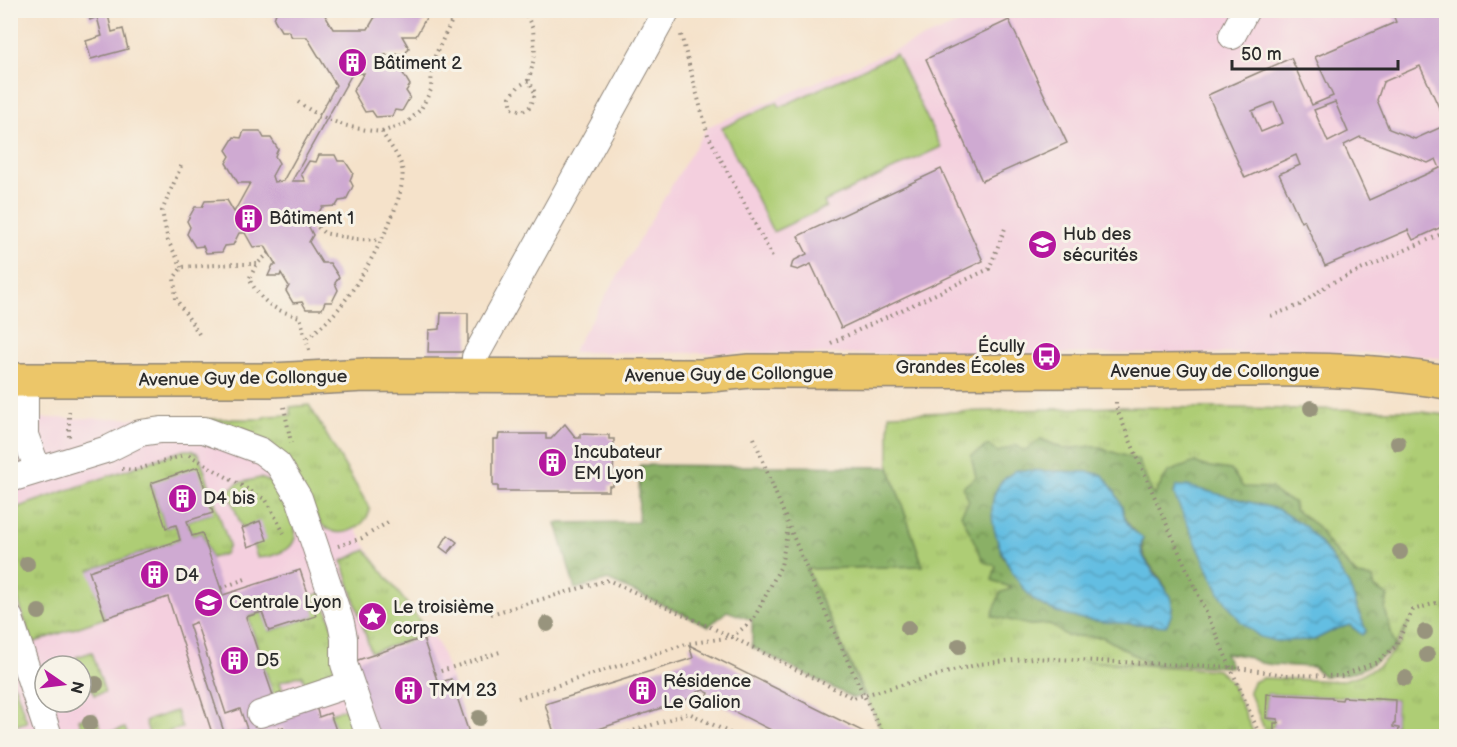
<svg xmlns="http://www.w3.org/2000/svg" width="1457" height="747" font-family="'Balsamiq Sans',sans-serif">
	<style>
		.built { fill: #f4cfde; fill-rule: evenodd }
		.grass { fill: url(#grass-tufts); stroke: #6c7c50; stroke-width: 1.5 }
		.forest { fill: url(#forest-crowns); stroke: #5a6e48; stroke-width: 1.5; fill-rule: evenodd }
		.pitch { fill: #aecd75; stroke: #6c7c50; stroke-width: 1.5 }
		.water { fill: url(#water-waves); stroke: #487486; stroke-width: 1.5 }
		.building { fill: #cfaad2; fill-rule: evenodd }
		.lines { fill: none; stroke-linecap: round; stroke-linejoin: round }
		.minor-casing { stroke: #90867a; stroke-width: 28 }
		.major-casing { stroke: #90867a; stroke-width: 36 }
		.path { stroke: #90867a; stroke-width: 4; stroke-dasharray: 1.5 4.5; stroke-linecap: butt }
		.minor { stroke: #fff; stroke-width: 26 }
		.major { stroke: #ecc669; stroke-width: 33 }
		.tree { fill: #98947d }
		.labels { text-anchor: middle; stroke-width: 6; stroke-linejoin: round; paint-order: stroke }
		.poi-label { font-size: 18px; fill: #2b2b2b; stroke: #f7f3e8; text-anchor: start }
		.street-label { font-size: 18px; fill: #2b2b2b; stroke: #f7f3e8 }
	</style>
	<defs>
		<pattern id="grass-tufts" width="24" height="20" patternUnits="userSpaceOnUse" patternTransform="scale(1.5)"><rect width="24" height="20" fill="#aecd75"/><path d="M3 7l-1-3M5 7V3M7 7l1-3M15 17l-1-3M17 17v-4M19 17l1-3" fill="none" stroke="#96b065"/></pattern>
		<pattern id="forest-crowns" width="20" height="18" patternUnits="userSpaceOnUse" patternTransform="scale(1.5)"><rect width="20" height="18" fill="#8ab066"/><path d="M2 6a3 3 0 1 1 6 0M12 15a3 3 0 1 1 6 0" fill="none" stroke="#718f54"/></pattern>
		<pattern id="water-waves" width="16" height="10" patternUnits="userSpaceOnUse" patternTransform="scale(1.5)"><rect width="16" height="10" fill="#64bee2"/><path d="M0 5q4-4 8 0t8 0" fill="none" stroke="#539bb7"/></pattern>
	</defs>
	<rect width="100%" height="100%" fill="#f7f3e8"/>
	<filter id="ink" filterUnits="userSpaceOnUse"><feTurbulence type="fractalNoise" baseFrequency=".0167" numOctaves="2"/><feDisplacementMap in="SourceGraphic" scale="12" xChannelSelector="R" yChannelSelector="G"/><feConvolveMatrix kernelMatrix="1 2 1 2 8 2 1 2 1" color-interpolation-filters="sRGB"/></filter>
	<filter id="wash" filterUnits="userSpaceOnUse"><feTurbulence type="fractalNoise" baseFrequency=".008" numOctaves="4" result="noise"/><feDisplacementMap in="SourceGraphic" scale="24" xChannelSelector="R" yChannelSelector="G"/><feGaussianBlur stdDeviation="1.35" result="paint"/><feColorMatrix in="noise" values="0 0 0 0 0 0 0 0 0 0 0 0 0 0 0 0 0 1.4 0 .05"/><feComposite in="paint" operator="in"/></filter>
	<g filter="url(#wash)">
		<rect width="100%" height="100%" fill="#f5e2ca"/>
		<g class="built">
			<path d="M989 11H1446V360L1423 356 1369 353 871 354 572 352 702 135 709 126Z"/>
			<path d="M11 418 291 419 373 558 439 645 471 736H11ZM45 666H81V702H45Z"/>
		</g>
		<g class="grass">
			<path d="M309 405 370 509C368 523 350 535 335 532 331 531 326 528 322 525L270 443 249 433 222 425 168 419H262L267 416 291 415 290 407Z"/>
			<path d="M1116 407 1405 410 1446 415V718L1440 736H1398V728L1395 727 1396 700 1267 694 1266 718 1274 719V726L1265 731 1249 691 1253 682 1263 678 1341 681 1360 675 1379 666 1400 644 1409 621 1395 647 1385 609 1388 596 1358 576 1326 541 1317 526 1295 510 1293 502 1279 496 1271 488H1243L1195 462 1154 497 1094 446 1064 449 1041 439 1024 451 1016 445 998 453 976 477 969 501 996 566 1013 588 1029 625 1049 624 1067 636 1103 637 1150 664 1082 661 1218 670 1230 681 1255 736H884L807 569 923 566 889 467V414Z"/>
			<path d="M184 450H192L199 454 229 545 225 554 211 558 202 533 192 536 187 521 213 513 151 484 166 528 176 525 180 540 90 570 105 618 32 643 11 578 10 510Z"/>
			<path d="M260 478C276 482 281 494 287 507 296 524 303 545 279 553 272 556 264 559 257 557L253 545 259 522 242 528 228 491 238 483Z"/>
			<path d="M366 550 430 634 371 652 342 561Z"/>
			<path d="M321 593 333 627 339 680 307 691 302 675 280 682 285 697 275 700 248 617 262 612 270 631 315 616 309 597Z"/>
			<path d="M92 652 105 692 94 695 92 688 81 691V666H79L76 657Z"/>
			<path d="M11 683 15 686 27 722 11 727Z"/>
			<path d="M349 708 358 736H338L330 713Z"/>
			<path d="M176 711 182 728 150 736 145 721Z"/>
			<path d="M95 714 102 730 110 732 125 728 128 736H84L79 719Z"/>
		</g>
		<g class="forest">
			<path d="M1041 439 1064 449 1094 446 1138 460 1154 496 1168 472 1195 462 1204 466 1231 470 1243 487 1271 488 1279 496 1294 502 1295 510 1317 526 1326 541 1357 576 1373 578 1375 589 1388 595 1385 609 1395 647C1371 667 1354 677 1323 676L1313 667 1273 665 1261 663 1245 656 1225 653 1231 667 1150 664 1103 637 1067 636 1049 624 1029 625 992 616 1000 593 1012 588 992 580 996 566 984 562 961 514 969 501 963 487 976 477 971 456 988 445 998 452 1016 445 1024 451ZM1122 507C1125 522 1131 529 1143 538 1139 559 1152 565 1162 581 1167 589 1169 599 1173 608L1033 599 1001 554ZM1327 551 1349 585 1366 631 1362 634 1350 625 1336 629 1314 640Z"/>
			<path d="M640 465 889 467 923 566 807 569 864 696 853 698 752 647V620L727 611 709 626 608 580 575 589 556 523 638 522Z"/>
		</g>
		<path class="pitch" d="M896 54 941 147 824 202 826 207 773 232 722 128 777 102 780 107Z"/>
		<g class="water">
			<path d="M1016 470 1090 472 1103 475 1115 492 1122 507 1125 519 1131 529 1143 538C1142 541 1141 545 1141 548 1143 572 1188 593 1166 626 1133 623 1097 624 1065 615 1056 612 1039 605 1032 598 1009 575 978 517 999 485 1002 479 1011 474 1016 470Z"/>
			<path d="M1176 486H1187L1277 509 1305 526 1327 551 1349 585 1366 631 1362 635 1350 625 1336 629 1314 640 1275 641 1260 637 1241 622 1219 593 1174 495Z"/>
		</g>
		<g id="blocks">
			<g class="building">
				<path d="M87 10H120L108 15 112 32 123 29 128 49 91 59 86 41 102 36 97 17 90 20Z"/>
				<path d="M277 10H322L333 29H368L375 17 370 10H424L427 16 416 36H402L409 48 405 54 384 55 380 62 383 65H398L410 85 406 91 410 97 402 111 395 110 392 116 376 117 372 111 365 112 353 91 364 73 352 74 292 181H305L301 174 309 161 316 162 319 155H335L338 161H345L353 173 350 180 353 186 346 200 339 201 336 206 322 207 318 214H310L306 221 313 235 309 242 322 263H330L339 277 335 283 338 290 332 302H325L322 309H306L302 302 293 303 286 291 289 286 281 273 280 276H268L273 265H276L265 246 253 247 245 233H239L233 245 225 246 222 252 206 253 203 246 195 247 187 234 190 227 187 221 195 207H202L205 201 227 200 234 212 250 183H238L226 163 230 156 226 150 234 137 241 138 244 131H260L264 138H271L278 149 275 156 279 163 272 176 274 182 283 181 336 85 307 37H292L288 31H281L274 19Z"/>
				<path d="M1391 10H1446V123L1420 66 1383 82 1377 100 1389 129 1415 139 1446 125V225L1413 240 1408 230 1325 266 1304 220 1301 222 1279 174 1300 165 1296 155 1245 178 1208 95 1291 58 1312 105 1333 96 1315 57 1396 22ZM1274 102 1283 123 1261 132 1252 111ZM1335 102 1348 132 1328 142 1314 110ZM1360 137 1428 163 1436 159 1440 168 1369 200 1344 145Z"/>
				<path d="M1009 20 1067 143 982 181 926 59Z"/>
				<path d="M941 169 983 261 841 328 811 264 798 270 791 268 793 261 807 254 798 236Z"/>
				<path d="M441 313H468V347L461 352H428L429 330 440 329Z"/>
				<path d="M565 424 576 438H580V434L609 435V439H614L613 486H609V491H498V486H493V439H498L499 434H546V439H551Z"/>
				<path d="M198 467 213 513 187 521 192 536 202 533 223 595 300 570 316 616 269 631 262 612 246 617 274 698 316 706 319 717 330 713 338 736H286L283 727 254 736H213L168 597 105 618 89 571 180 540 176 525 166 528 151 483ZM196 622 226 714 240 709 247 729 225 735 189 625Z"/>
				<path d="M260 521 267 540 248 547 242 528Z"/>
				<path d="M448 535 457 542 448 553 440 547Z"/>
				<path d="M423 638 438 683 451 679 470 736H377L352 662Z"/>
				<path d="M689 645 866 733 864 736H783L707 698 709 693 703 690 696 693 697 696 578 736H555L545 704 693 658Z"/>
				<path d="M1267 694 1332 697V699L1342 700 1343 697 1396 700 1395 724H1393V727L1399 728 1398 736H1274V723H1278V719L1266 718Z"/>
			</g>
		</g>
	</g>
	<g filter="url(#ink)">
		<use href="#blocks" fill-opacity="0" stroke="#90867a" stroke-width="1.5"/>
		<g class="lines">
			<defs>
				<g id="minor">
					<path d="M1232 36 1246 10"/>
					<path d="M475 357 667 10"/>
					<path d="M25 380V435L38 470"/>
					<path d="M10 479 108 449 140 433 161 430H204L261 451 278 464 299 498 341 623 344 638V664L369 736"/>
					<path d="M10 618 49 736"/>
					<path d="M260 714 350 684"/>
				</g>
				<path id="major" d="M10 380H272L365 375 702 376 749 371C881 371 1012 372 1144 371 1244 371 1347 364 1446 382"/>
			</defs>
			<use href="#minor" class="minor-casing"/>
			<use href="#major" class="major-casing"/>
			<g class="path">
				<path d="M524 10 533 29 535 54 529 80 535 93 531 106 523 111 512 108 510 97 519 86 529 80"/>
				<path d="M681 35 708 135 773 258"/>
				<path d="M298 102C324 121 350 129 382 132 387 142 397 153 401 164 412 196 361 281 340 307 330 319 319 329 306 339"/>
				<path d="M382 132 407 123 421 109 431 90 432 62 457 10"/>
				<path d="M181 166 162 211 168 241 182 267"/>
				<path d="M309 219 324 233 355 239 380 240"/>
				<path d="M269 253 257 264 249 279C263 304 274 310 300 317L310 353"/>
				<path d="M1271 316 1300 305 1329 284 1446 232"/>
				<path d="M199 334 176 299 174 278 182 267 234 264H257"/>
				<path d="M831 343 989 269 1006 226"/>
				<path d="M1116 402V407C1162 518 1214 626 1260 736"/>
				<path d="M284 407 291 443"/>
				<path d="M69 411V437"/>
				<path d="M754 438C793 539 835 639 884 736"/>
				<path d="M189 455 266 500 284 533"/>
				<path d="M122 469 135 470 181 456"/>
				<path d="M338 546 362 538 390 521"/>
				<path d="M221 588 248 578"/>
				<path d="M491 614 608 580 732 637 753 620 781 566 788 528"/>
				<path d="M435 673 503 651"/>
				<path d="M518 698 686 644 732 637 853 698 979 664 1033 658 1231 667 1286 675 1341 676 1377 662 1395 647 1413 610 1446 600"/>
				<path d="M641 729 644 736"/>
				<path d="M617 736 689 713 736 736"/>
			</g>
			<use href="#minor" class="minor"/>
			<use href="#major" class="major"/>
		</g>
		<g class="tree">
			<circle cx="1311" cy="408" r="8"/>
			<circle cx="1398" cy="443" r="8"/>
			<circle cx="1400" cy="552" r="8"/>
			<circle cx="27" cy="564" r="8"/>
			<circle cx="39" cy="612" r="8"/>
			<circle cx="547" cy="624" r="8"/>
			<circle cx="908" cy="628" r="8"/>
			<circle cx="1425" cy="632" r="8"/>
			<circle cx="959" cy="646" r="8"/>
			<circle cx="1427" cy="655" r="8"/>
			<circle cx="1405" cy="678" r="8"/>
			<circle cx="96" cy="684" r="8"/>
			<circle cx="479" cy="718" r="8"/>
			<circle cx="90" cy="723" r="8"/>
		</g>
	</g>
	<defs>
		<symbol id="building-disc" viewBox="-11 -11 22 22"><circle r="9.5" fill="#b5179e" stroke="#f7f3e8"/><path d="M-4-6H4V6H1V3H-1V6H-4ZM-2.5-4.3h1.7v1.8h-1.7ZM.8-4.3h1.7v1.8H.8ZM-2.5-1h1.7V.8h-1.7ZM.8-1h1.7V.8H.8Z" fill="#fff"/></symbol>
		<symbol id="university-disc" viewBox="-11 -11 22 22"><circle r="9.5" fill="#b5179e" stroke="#f7f3e8"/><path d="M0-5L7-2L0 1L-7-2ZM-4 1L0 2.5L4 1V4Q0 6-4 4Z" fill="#fff"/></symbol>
		<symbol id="bus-disc" viewBox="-11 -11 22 22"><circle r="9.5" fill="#b5179e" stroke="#f7f3e8"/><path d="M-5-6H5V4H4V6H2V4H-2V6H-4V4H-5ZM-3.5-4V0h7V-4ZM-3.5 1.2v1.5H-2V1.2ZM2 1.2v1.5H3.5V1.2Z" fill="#fff"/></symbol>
		<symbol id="sight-disc" viewBox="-11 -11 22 22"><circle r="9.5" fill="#b5179e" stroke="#f7f3e8"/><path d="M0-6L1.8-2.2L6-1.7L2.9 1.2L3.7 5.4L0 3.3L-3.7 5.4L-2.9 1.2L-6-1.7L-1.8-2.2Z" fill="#fff"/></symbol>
	</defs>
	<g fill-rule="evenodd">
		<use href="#building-disc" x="336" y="46" width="33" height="33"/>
		<use href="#building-disc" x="232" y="202" width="33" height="33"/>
		<use href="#university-disc" x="1026" y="228" width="33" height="33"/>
		<use href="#bus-disc" x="1030" y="340" width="33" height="33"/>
		<use href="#building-disc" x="536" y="446" width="33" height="33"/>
		<use href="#building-disc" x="166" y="482" width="33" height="33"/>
		<use href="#building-disc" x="138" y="558" width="33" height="33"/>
		<use href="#university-disc" x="192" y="586" width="33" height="33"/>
		<use href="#sight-disc" x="356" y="600" width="33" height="33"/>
		<use href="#building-disc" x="218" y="644" width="33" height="33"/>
		<use href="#building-disc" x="392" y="674" width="33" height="33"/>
		<use href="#building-disc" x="626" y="674" width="33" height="33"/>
	</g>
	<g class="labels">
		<g class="poi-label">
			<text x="373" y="69">Bâtiment 2</text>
			<text x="269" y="224">Bâtiment 1</text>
			<text x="1063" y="240">Hub des<tspan x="1063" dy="21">sécurités</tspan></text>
			<text x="1025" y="352" text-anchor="end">Écully<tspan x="1025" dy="21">Grandes Écoles</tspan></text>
			<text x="574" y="458">Incubateur<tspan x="574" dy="21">EM Lyon</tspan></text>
			<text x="203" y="504">D4 bis</text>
			<text x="175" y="581">D4</text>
			<text x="229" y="608">Centrale Lyon</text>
			<text x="393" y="613">Le troisième<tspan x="393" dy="21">corps</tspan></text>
			<text x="256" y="666">D5</text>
			<text x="663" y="687">Résidence<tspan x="663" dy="21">Le Galion</tspan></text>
			<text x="429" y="696">TMM 23</text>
		</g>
		<g class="street-label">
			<text x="1215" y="377">Avenue Guy de Collongue</text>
			<text transform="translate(729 374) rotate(-1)" y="6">Avenue Guy de Collongue</text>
			<text transform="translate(243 378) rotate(-1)" y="6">Avenue Guy de Collongue</text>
		</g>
	</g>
	<rect width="1457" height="747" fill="none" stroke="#f7f3e8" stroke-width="36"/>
	<g transform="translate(63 684) rotate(104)"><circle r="28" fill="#f7f3e8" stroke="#a5a39c" stroke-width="1.5"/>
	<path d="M0-4.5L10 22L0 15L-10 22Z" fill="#b5179e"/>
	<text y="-9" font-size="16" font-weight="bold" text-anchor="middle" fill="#2b2b2b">N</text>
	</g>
	<path d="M1232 60v9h166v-9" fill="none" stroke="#2b2b2b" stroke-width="3"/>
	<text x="1241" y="60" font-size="18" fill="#2b2b2b" stroke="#f7f3e8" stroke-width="4.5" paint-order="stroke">50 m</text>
</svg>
